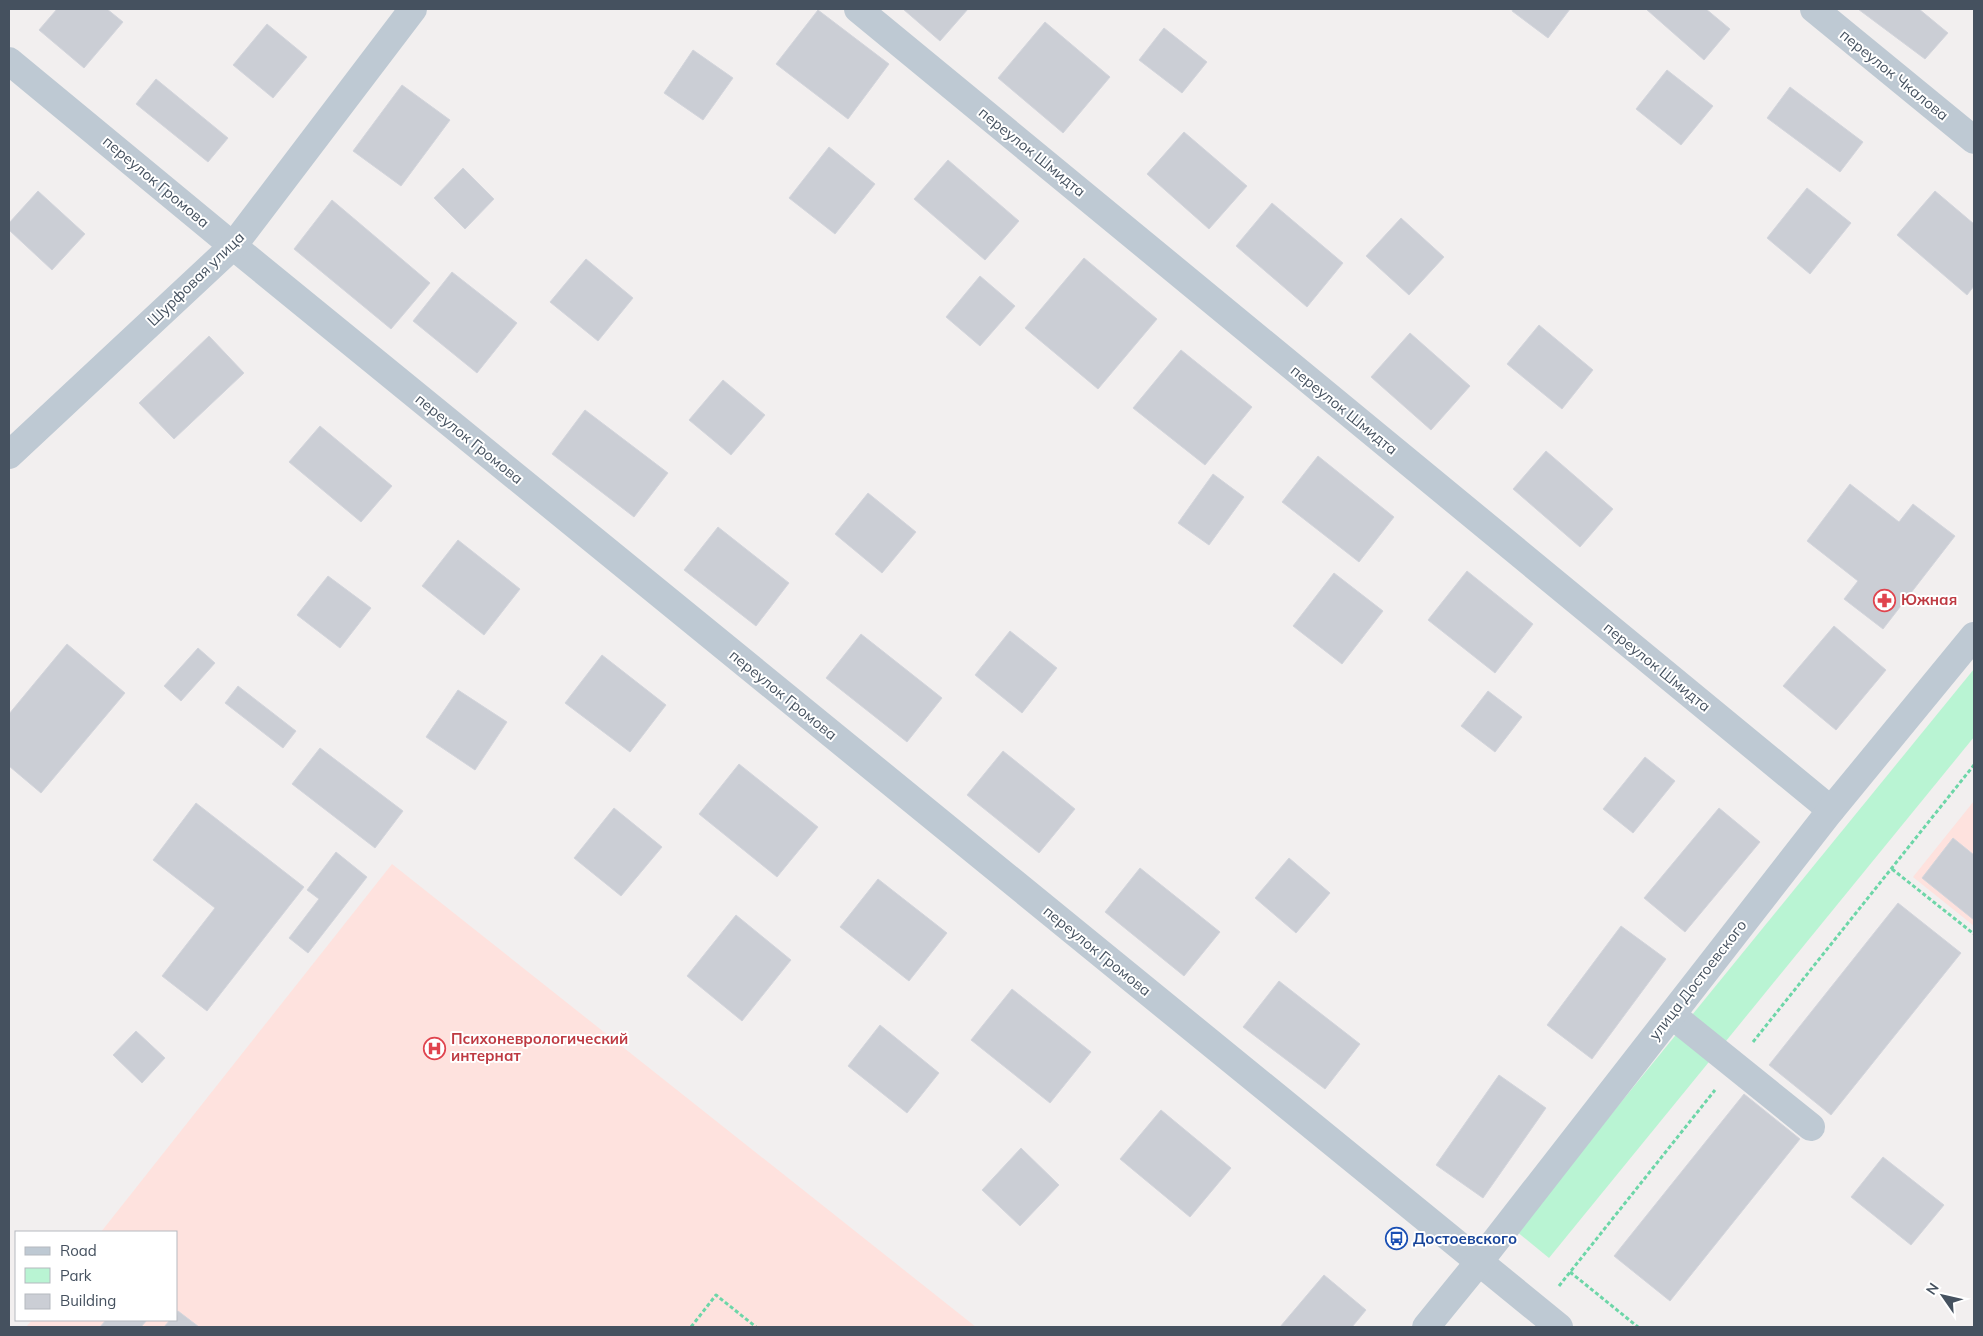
<svg xmlns="http://www.w3.org/2000/svg" width="1983" height="1336" font-family="Mulish,sans-serif">
	<style>
		.medical { fill: #fee2de }
		.green { fill: #b9f4d3 }
		.building { fill: #cbced5; stroke: #d3d5dc }
		.lines { fill: none; stroke-linecap: round; stroke-linejoin: round }
		.path { stroke: #6dd6a8; stroke-width: 3; stroke-dasharray: 4 2.5; stroke-linecap: butt }
		.minor { stroke: #bec9d3; stroke-width: 28 }
		.labels { text-anchor: middle; stroke-width: 4; stroke-linejoin: round; paint-order: stroke }
		.street-label { font-size: 15px; fill: #45515f; stroke: #fff }
		.health-label { font-size: 15px; font-weight: bold; fill: #be3a42; stroke: #fff; text-anchor: start }
		.transit-label { font-size: 15px; font-weight: bold; fill: #164399; stroke: #fff; text-anchor: start }
	</style>
	<rect width="100%" height="100%" fill="#f2efef"/>
	<g class="medical">
		<path d="M1974 801V926L1913 877Z"/>
		<path d="M392 864 976 1327H26L32 1320H176V1232H101Z"/>
	</g>
	<path class="green" d="M1974 669V737L1549 1258 1516 1231Z"/>
	<g class="building">
		<path d="M57 9H107L123 22 84 68 39 30Z"/>
		<path d="M903 9H968L940 41Z"/>
		<path d="M1513 9H1570L1548 38 1512 11Z"/>
		<path d="M1646 9H1706L1730 29 1704 60Z"/>
		<path d="M1858 9H1919L1948 33 1925 59Z"/>
		<path d="M818 10 889 64 848 119 776 64Z"/>
		<path d="M1045 22 1110 77 1063 133 998 78Z"/>
		<path d="M267 24 307 57 273 98 233 65Z"/>
		<path d="M1164 28 1207 62 1182 93 1139 60Z"/>
		<path d="M693 50 733 78 703 120 664 93Z"/>
		<path d="M1667 70 1713 106 1681 145 1636 109Z"/>
		<path d="M156 79 228 138 208 162 136 104Z"/>
		<path d="M402 85 450 120 401 186 353 151Z"/>
		<path d="M1790 87 1863 142 1840 172 1767 118Z"/>
		<path d="M1184 132 1247 186 1209 229 1147 174Z"/>
		<path d="M829 147 875 184 835 234 789 198Z"/>
		<path d="M948 160 1019 221 985 260 914 199Z"/>
		<path d="M463 168 494 199 465 229 434 198Z"/>
		<path d="M1807 188 1851 223 1810 274 1767 238Z"/>
		<path d="M38 191 85 234 52 270 9 230V223Z"/>
		<path d="M1935 191 1974 224V286L1967 295 1897 235Z"/>
		<path d="M332 200 430 283 391 329 294 249Z"/>
		<path d="M1272 203 1343 263 1307 307 1236 246Z"/>
		<path d="M1401 218 1444 257 1409 295 1366 256Z"/>
		<path d="M1084 258 1157 319 1098 389 1025 328Z"/>
		<path d="M586 259 633 298 598 341 550 302Z"/>
		<path d="M452 272 517 323 477 373 413 321Z"/>
		<path d="M980 276 1015 306 980 346 946 317Z"/>
		<path d="M1539 325 1593 370 1562 409 1507 364Z"/>
		<path d="M1410 333 1470 386 1431 430 1371 377Z"/>
		<path d="M209 336 244 373 174 439 139 403Z"/>
		<path d="M1181 350 1252 407 1205 465 1133 408Z"/>
		<path d="M723 380 765 415 731 455 689 420Z"/>
		<path d="M585 410 668 473 634 517 552 454Z"/>
		<path d="M320 426 392 486 361 522 289 462Z"/>
		<path d="M1546 451 1613 509 1580 547 1513 489Z"/>
		<path d="M1318 456 1394 517 1359 562 1282 502Z"/>
		<path d="M1213 474 1244 497 1209 545 1178 523Z"/>
		<path d="M1850 484 1899 522 1913 504 1955 536 1883 629 1844 599 1858 581 1807 541Z"/>
		<path d="M868 493 916 532 882 573 835 534Z"/>
		<path d="M718 527 789 583 756 626 684 570Z"/>
		<path d="M458 540 520 589 484 635 422 586Z"/>
		<path d="M1467 571 1533 624 1495 673 1428 620Z"/>
		<path d="M1334 573 1383 611 1342 664 1293 626Z"/>
		<path d="M328 576 371 608 340 648 297 615Z"/>
		<path d="M1834 626 1886 670 1836 730 1783 686Z"/>
		<path d="M1010 631 1057 668 1022 713 975 675Z"/>
		<path d="M861 634 942 698 907 742 826 678Z"/>
		<path d="M67 644 125 693 41 793 9 766V714Z"/>
		<path d="M198 648 215 663 181 701 164 686Z"/>
		<path d="M602 655 666 705 630 752 565 703Z"/>
		<path d="M238 686 296 731 283 748 225 703Z"/>
		<path d="M458 690 507 722 475 770 426 737Z"/>
		<path d="M1488 691 1522 717 1495 752 1461 726Z"/>
		<path d="M320 748 403 811 375 848 292 784Z"/>
		<path d="M1003 751 1075 809 1039 853 967 795Z"/>
		<path d="M1645 757 1675 781 1633 833 1603 809Z"/>
		<path d="M739 764 818 827 777 877 699 814Z"/>
		<path d="M196 803 304 887 207 1011 162 976 215 908 153 860Z"/>
		<path d="M614 808 662 847 621 896 574 858Z"/>
		<path d="M1719 808 1760 842 1685 932 1644 898Z"/>
		<path d="M1953 838 1974 855V920L1922 878Z"/>
		<path d="M336 852 367 877 308 953 289 938 319 899 307 890Z"/>
		<path d="M1289 858 1330 893 1296 933 1255 898Z"/>
		<path d="M1140 868 1220 932 1184 976 1105 912Z"/>
		<path d="M878 879 947 933 909 981 840 927Z"/>
		<path d="M1898 903 1961 953 1831 1115 1769 1065Z"/>
		<path d="M736 915 791 960 742 1021 687 976Z"/>
		<path d="M1621 926 1666 959 1592 1059 1547 1025Z"/>
		<path d="M1279 981 1360 1044 1325 1089 1243 1027Z"/>
		<path d="M1012 989 1091 1052 1050 1103 971 1040Z"/>
		<path d="M880 1025 939 1073 907 1113 848 1066Z"/>
		<path d="M136 1031 165 1058 142 1083 113 1055Z"/>
		<path d="M1499 1075 1546 1108 1483 1198 1436 1165Z"/>
		<path d="M1744 1094 1800 1139 1670 1301 1614 1256Z"/>
		<path d="M1161 1110 1231 1168 1190 1217 1120 1159Z"/>
		<path d="M1021 1148 1059 1185 1020 1226 982 1190Z"/>
		<path d="M1883 1157 1944 1205 1911 1245 1851 1197Z"/>
		<path d="M1324 1275 1366 1310 1352 1327H1280Z"/>
		<path d="M178 1311 199 1327H164L170 1320H176Z"/>
		<path d="M106 1320H147L141 1327H100Z"/>
	</g>
	<g class="lines">
		<g class="path">
			<path d="M1892 869 1974 934"/>
			<path d="M1753 1042 1974 765"/>
			<path d="M1570 1272 1638 1327"/>
			<path d="M1559 1286 1715 1090"/>
			<path d="M691 1327 716 1295 756 1327"/>
		</g>
		<g class="minor">
			<path d="M858 9 1831 810"/>
			<path d="M1814 9 1974 140"/>
			<path d="M9 61 233 246 1559 1327"/>
			<path d="M9 455 233 246 413 9"/>
			<path d="M1672 1015 1811 1127"/>
			<path d="M1426 1327 1479 1262 1831 810 1974 636"/>
		</g>
	</g>
	<defs>
		<symbol id="pharmacy-ring" viewBox="-11 -11 22 22"><circle r="9.5" fill="#fff" stroke="#e0444e" stroke-width="1.5"/><path d="M-2-6h4v4h4v4h-4v4h-4v-4h-4v-4h4Z" fill="#e0444e"/></symbol>
		<symbol id="hospital-ring" viewBox="-11 -11 22 22"><circle r="9.5" fill="#fff" stroke="#e0444e" stroke-width="1.5"/><path d="M-5-5h3v3.5h4V-5h3V5h-3V1.5h-4V5h-3Z" fill="#e0444e"/></symbol>
		<symbol id="bus-ring" viewBox="-11 -11 22 22"><circle r="9.5" fill="#fff" stroke="#1a4fb4" stroke-width="1.5"/><path d="M-5-6H5V4H4V6H2V4H-2V6H-4V4H-5ZM-3.5-4V0h7V-4ZM-3.5 1.2v1.5H-2V1.2ZM2 1.2v1.5H3.5V1.2Z" fill="#1a4fb4"/></symbol>
	</defs>
	<g fill-rule="evenodd">
		<use href="#pharmacy-ring" x="1872" y="588" width="25" height="25"/>
		<use href="#hospital-ring" x="422" y="1036" width="25" height="25"/>
		<use href="#bus-ring" x="1384" y="1226" width="25" height="25"/>
	</g>
	<g class="labels">
		<g class="street-label">
			<text transform="translate(1894 75) rotate(39)" y="5">переулок Чкалова</text>
			<text transform="translate(1032 152) rotate(39)" y="5">переулок Шмидта</text>
			<text transform="translate(156 182) rotate(40)" y="5">переулок Громова</text>
			<text transform="translate(196 279) rotate(-44)" y="5">Шурфовая улица</text>
			<text transform="translate(1344 410) rotate(39)" y="5">переулок Шмидта</text>
			<text transform="translate(469 439) rotate(39)" y="5">переулок Громова</text>
			<text transform="translate(1657 667) rotate(39)" y="5">переулок Шмидта</text>
			<text transform="translate(783 695) rotate(39)" y="5">переулок Громова</text>
			<text transform="translate(1097 951) rotate(39)" y="5">переулок Громова</text>
			<text transform="translate(1698 980) rotate(-52)" y="5">улица Достоевского</text>
		</g>
		<g class="health-label">
			<text x="1901" y="605">Южная</text>
			<text x="451" y="1044">Психоневрологический<tspan x="451" dy="17">интернат</tspan></text>
		</g>
		<g class="transit-label">
			<text x="1413" y="1244">Достоевского</text>
		</g>
	</g>
	<rect width="1983" height="1336" fill="none" stroke="#45515f" stroke-width="20"/>
	<rect x="15" y="1231" width="162" height="90" fill="#ffffff" stroke="#b5b9bf"/>
	<rect x="25" y="1247" width="25" height="8" fill="#bec9d3" stroke="#b5b9bf"/>
	<text x="60" y="1256" font-size="15" fill="#45515f">Road</text>
	<rect x="25" y="1268" width="25" height="15" fill="#b9f4d3" stroke="#b5b9bf"/>
	<text x="60" y="1281" font-size="15" fill="#45515f">Park</text>
	<rect x="25" y="1294" width="25" height="15" fill="#cbced5" stroke="#b5b9bf"/>
	<text x="60" y="1306" font-size="15" fill="#45515f">Building</text>
	<g transform="translate(1943 1296) rotate(304)" stroke="#ffffff" stroke-width="4" paint-order="stroke">
	<path d="M0-4L9 19L0 12L-9 19Z" fill="#45515f"/>
	<text y="-8" font-size="14" font-weight="bold" text-anchor="middle" fill="#45515f">N</text>
	</g>
</svg>
